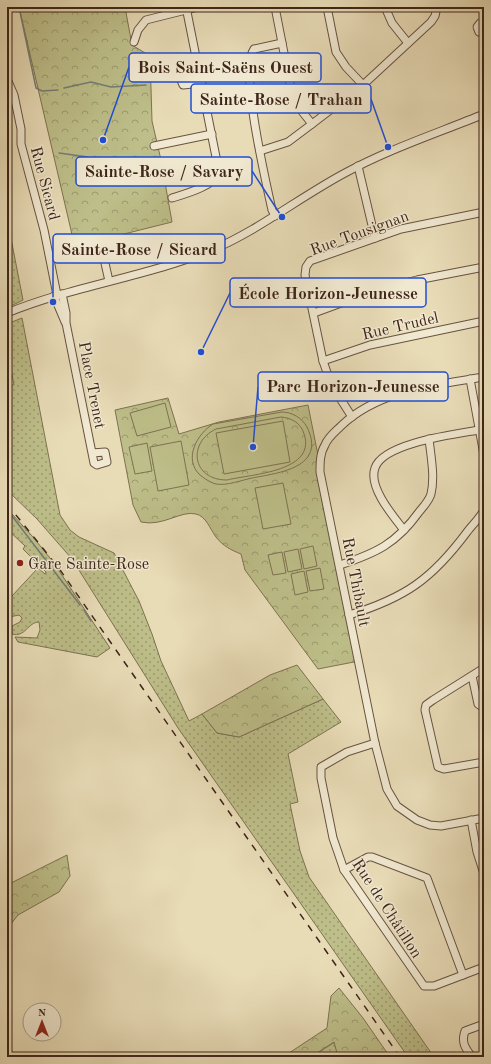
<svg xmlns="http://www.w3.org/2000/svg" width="491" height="1064" font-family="'Old Standard TT',serif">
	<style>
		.grass { fill: url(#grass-dots); stroke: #7e7252 }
		.forest { fill: url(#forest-crowns); stroke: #7e7252 }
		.garden { fill: #bdbe89; stroke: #7e7252; fill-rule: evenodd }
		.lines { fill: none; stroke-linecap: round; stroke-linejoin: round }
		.stream { stroke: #747e76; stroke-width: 1.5 }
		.minor-casing { stroke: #685341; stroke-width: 9 }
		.minor { stroke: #f0e8d0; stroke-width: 7 }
		.rail { stroke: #3e251a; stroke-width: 1.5; stroke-dasharray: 7 7; stroke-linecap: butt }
		.poi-dot { fill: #8f2418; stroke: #f0e8d0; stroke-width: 1.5 }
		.labels { text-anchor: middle; stroke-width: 3; stroke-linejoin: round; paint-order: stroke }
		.street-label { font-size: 16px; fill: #3e251a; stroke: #f0e8d0 }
		.poi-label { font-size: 16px; fill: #3e251a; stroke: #f0e8d0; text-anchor: start }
		.leader { fill: none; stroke: #1d4ed8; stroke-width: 1.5 }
		.callout-dot { fill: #1d4ed8; stroke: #f0e8d0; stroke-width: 1.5 }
		.callout { fill: #f0e8d0; stroke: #1d4ed8; stroke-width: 1.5 }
		.callout-label { font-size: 17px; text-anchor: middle; font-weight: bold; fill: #3e251a }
	</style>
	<defs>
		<pattern id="grass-dots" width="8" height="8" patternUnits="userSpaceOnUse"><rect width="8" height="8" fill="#bdbe89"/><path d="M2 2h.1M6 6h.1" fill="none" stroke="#9b9a6f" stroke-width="1.8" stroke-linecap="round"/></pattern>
		<pattern id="forest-crowns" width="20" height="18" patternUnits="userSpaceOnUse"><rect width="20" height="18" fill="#bdbe89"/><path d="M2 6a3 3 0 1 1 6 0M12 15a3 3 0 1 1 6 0" fill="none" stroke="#9b9a6f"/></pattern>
	</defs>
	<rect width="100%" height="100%" fill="#e8dcb7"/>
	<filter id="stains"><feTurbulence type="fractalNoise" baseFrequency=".005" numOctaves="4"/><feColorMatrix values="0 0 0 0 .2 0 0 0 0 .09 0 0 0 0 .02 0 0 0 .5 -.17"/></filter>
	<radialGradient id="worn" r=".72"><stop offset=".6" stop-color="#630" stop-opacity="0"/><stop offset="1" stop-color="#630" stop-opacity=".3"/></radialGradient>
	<g class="grass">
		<path d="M7 218 23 300 7 308Z"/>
		<path d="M22 318 60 515 70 530 79 537 114 553 139 601 152 634 161 661 189 721 202 714 217 733 239 737 323 699 341 722 288 754 298 802 290 804 300 851 309 877 434 1057H408L178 728 72 559 37 519 7 490V385H14L7 348V324Z"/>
		<path d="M12 514 33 537 54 563 110 648 97 657 18 642 15 637 37 638 40 630 39 622C28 622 25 638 12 634V626L20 622 22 618 19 615 9 617 7 615V596L9 594 12 596 38 568 45 574 46 572 23 549 25 546 7 529V519Z"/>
		<path d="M335 1042 338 1057H311Z"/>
	</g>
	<g class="forest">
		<path d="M19 7H125L132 45 150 56 152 121 161 160 172 222 120 235 122 246 77 256Z"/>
		<path d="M168 398 179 434 219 422 308 405 359 661 318 669 245 570 241 554C231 550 223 546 216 537 210 529 206 516 196 514 181 510 163 527 141 522L133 505 115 410Z"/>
		<path d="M297 665 323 699 239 737 217 733 202 714 270 675Z"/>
		<path d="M67 855 70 876 59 892 18 915 7 929V885Z"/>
		<path d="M339 988 363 1018 390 1057H338L334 1042 311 1057H283L327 1028 331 996Z"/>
	</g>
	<g class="garden">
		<path d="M165 403 171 427 137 436 130 413Z"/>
		<path d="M282 412C292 412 302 418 307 427 327 468 278 473 252 478 242 480 227 486 216 484 211 483 205 479 200 475 183 459 197 434 213 424ZM281 417C291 418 299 422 303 431 320 472 251 474 227 480 192 480 187 443 216 429Z"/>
		<path d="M283 421 290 462 224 474 216 433Z"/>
		<path d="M181 441 189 485 158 491 150 447Z"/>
		<path d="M147 443 152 471 135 474 129 447Z"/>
		<path d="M283 483 291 524 263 529 255 488Z"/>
		<path d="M313 546 317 566 304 569 300 549Z"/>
		<path d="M298 549 302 569 288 572 284 552Z"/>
		<path d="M282 552 286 573 273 575 268 555Z"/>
		<path d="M320 568 324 589 310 591 306 571Z"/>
		<path d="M304 571 308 592 295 595 291 574Z"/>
	</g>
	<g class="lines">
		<g class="stream">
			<path d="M19 7 36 88 42 91 58 90"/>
			<path d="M64 88 91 82 111 87 146 85"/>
			<path d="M59 153 88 157 104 168 130 175"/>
			<path d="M7 511 8 513"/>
			<path d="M12 516 80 605"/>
			<path d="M84 610 91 621"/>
		</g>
		<defs>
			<g id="minor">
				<path d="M275 7 292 94 297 105 312 124"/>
				<path d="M327 7 336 52 346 67 363 85"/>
				<path d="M385 7 392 23 408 43"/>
				<path d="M484 22 480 23 477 27 479 32 484 34"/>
				<path d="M134 42 138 30 146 20 198 7"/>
				<path d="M198 61 179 68 178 73 183 85 202 83"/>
				<path d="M7 79 14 95 21 129V144L44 230 57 295"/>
				<path d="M154 146 212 134"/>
				<path d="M260 151 288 142 312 124 363 85 431 22 435 16 437 7"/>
				<path d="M358 166 375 238"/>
				<path d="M172 198C185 194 215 186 219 172L186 7"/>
				<path d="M275 216 272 210C266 182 239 69 254 49L282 43"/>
				<path d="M102 250 109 281"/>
				<path d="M62 294 66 313V323L94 463 97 465 107 462 105 452 92 453"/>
				<path d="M54 296 65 322"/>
				<path d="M7 313C73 286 145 277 212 250 259 230 300 197 345 173 389 149 438 133 484 114"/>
				<path d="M314 313 374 291 417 280 484 267"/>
				<path d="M323 361 370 345 484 321"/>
				<path d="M484 377C435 385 378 390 341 426 335 432 328 437 325 445 320 453 320 463 320 472L375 743 387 789 397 806 417 820 430 825 441 826 484 818"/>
				<path d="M470 379 484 455"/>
				<path d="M352 417 331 384 323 361 305 275 306 267 310 261 401 229 484 212"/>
				<path d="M404 530C393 516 368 487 375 468 383 443 456 434 479 430"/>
				<path d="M340 565C376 553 396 544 419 512 423 507 429 501 431 494 435 477 431 457 429 439"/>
				<path d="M349 615C405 598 432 579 467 532 472 525 480 518 484 510"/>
				<path d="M484 668 433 700 426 705 425 710 438 767 444 769 484 762"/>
				<path d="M472 676 478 704 484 708"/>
				<path d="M375 743 347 752 321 767V778L333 838 344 870 424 986H434L484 967"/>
				<path d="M471 820 477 852 484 874"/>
				<path d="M344 870 368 857H372L427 878 463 975"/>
				<path d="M472 1057C465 1048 461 1042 465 1031L484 1024"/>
			</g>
		</defs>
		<use href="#minor" class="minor-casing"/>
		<use href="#minor" class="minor"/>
		<path class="rail" d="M7 504 58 567 400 1057"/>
	</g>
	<circle class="poi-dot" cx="20" cy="563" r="4"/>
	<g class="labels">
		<g class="street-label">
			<text transform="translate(46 183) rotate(75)" y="6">Rue Sicard</text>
			<text transform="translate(359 232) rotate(-20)" y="6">Rue Tousignan</text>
			<text transform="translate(400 325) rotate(-13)" y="6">Rue Trudel</text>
			<text transform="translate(93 385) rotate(79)" y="6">Place Trenet</text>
			<text transform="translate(357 582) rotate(79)" y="6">Rue Thibault</text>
			<text transform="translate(388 908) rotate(57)" y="6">Rue de Châtillon</text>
		</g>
		<g class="poi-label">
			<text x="28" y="569">Gare Sainte-Rose</text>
		</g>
	</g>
	<path class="leader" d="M103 140L129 67M388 147L371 99M282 217L252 171M53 302L53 249M201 352L230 293M253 447L258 387"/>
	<g class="callout-dot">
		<circle cx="103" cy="140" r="4"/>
		<circle cx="388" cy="147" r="4"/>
		<circle cx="282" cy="217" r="4"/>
		<circle cx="53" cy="302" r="4"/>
		<circle cx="201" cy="352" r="4"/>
		<circle cx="253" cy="447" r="4"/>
	</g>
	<g class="callout">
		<rect x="129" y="53" width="192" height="29" rx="4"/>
		<rect x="191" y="84" width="180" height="29" rx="4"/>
		<rect x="76" y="157" width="176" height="29" rx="4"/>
		<rect x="53" y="234" width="172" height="29" rx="4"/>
		<rect x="230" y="278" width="196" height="29" rx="4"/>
		<rect x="258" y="372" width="190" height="29" rx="4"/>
	</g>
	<g class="callout-label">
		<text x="225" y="73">Bois Saint-Saëns Ouest</text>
		<text x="281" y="105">Sainte-Rose / Trahan</text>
		<text x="164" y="177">Sainte-Rose / Savary</text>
		<text x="139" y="255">Sainte-Rose / Sicard</text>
		<text x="328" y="299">École Horizon-Jeunesse</text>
		<text x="353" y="392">Parc Horizon-Jeunesse</text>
	</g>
	<rect width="491" height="1064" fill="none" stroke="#e8dcb7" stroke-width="24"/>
	<rect x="8" y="8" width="475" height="1048" fill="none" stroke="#3e251a" stroke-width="2"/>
	<rect x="12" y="12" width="467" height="1040" fill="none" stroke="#3e251a"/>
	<g transform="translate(42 1022)"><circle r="19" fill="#f0e8d0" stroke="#a99a87"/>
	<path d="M0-3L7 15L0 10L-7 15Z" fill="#8f2418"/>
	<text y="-6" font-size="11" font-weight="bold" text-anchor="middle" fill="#3e251a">N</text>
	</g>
	<rect width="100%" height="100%" filter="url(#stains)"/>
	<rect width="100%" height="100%" fill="url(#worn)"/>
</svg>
